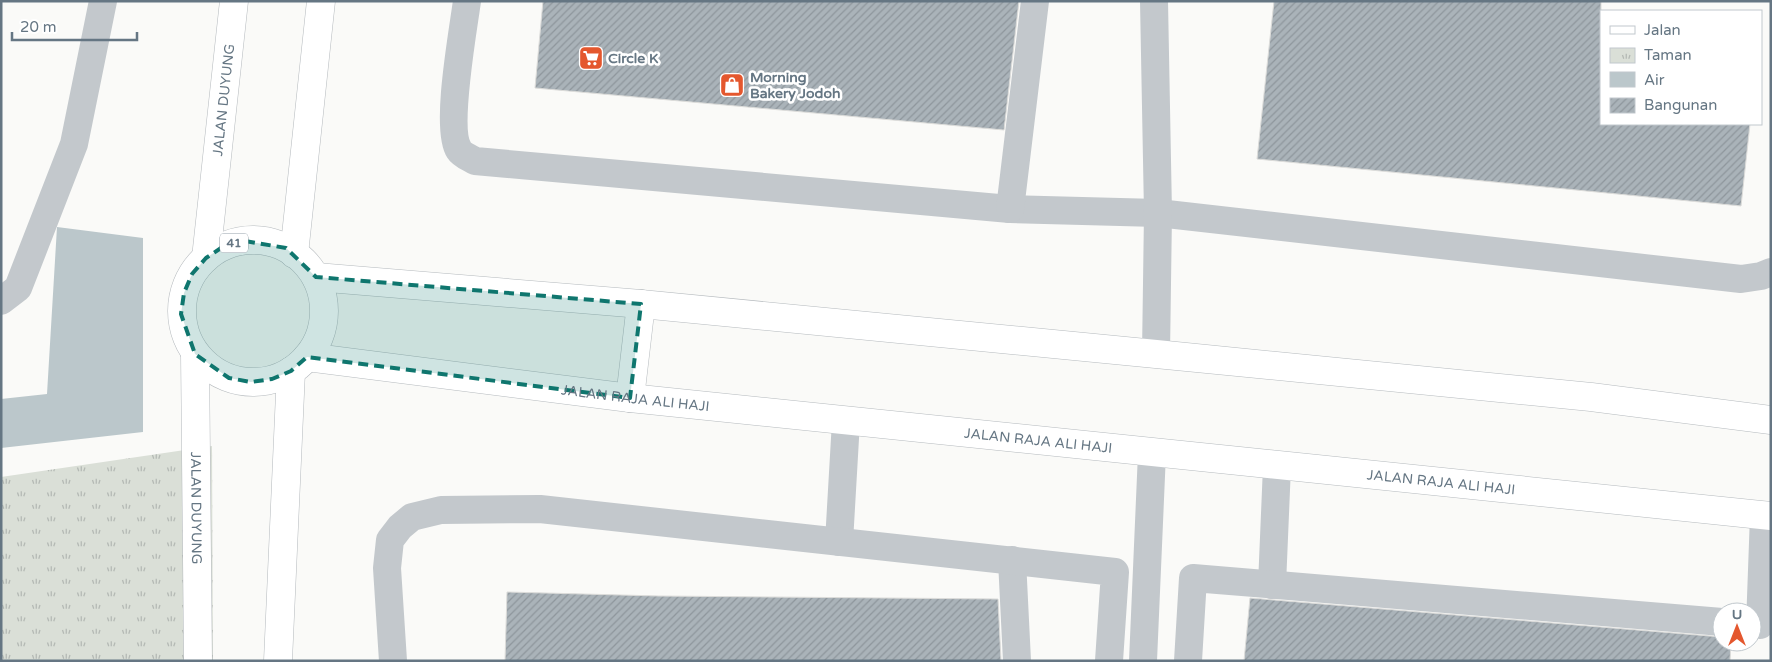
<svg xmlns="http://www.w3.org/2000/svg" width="1772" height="662" font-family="'Varela Round',sans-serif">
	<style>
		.park { fill: url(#park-tufts) }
		.water { fill: #bbc7cb }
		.building { fill: url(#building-hatch); stroke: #dcdcda }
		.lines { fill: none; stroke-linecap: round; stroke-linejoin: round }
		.major-casing { stroke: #b5babe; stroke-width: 29 }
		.highway-casing { stroke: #b4b9bd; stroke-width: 29 }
		.minor { stroke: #c3c8cc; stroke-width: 28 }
		.major { stroke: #fff; stroke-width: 28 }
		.highway { stroke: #fff; stroke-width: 28 }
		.marked { fill: #0f766e; fill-opacity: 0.2; stroke: #0f766e; stroke-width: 4; stroke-dasharray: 10 6; stroke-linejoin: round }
		.labels { text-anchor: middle; stroke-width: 5; stroke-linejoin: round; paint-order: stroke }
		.shield { fill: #fff; stroke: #939fa8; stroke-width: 1 }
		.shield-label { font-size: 12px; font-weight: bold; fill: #657683 }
		.poi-label { font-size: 14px; font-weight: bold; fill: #657683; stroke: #fff; text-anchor: start }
		.street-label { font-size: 14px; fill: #657683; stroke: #fff }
	</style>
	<defs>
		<pattern id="park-tufts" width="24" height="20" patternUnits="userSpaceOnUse" patternTransform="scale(1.25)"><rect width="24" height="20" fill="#dadfd7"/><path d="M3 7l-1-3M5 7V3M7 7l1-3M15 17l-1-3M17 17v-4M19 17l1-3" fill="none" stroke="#b4b9b4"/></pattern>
		<pattern id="building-hatch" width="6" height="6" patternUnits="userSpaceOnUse" patternTransform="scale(1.25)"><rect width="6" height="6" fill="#aab3b9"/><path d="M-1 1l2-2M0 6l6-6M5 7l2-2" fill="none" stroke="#8e969c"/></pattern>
	</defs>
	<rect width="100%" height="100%" fill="#fafaf8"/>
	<path class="park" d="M212 446 213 661H1V477Z"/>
	<path class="water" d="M57 227 143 238V432L1 448V399L47 394Z"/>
	<g class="building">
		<path d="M543 1H1019L1004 130 535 88Z"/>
		<path d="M1274 1H1601V124H1750L1741 206 1257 159Z"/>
		<path d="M507 592 659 596 998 599 1001 661H505Z"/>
		<path d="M1250 598 1722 637V642H1731L1730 661H1244Z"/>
	</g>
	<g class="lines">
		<defs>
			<g id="major">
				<path d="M316 277 641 304 1156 354 1591 397 1771 420"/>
				<path id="s1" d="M307 357 630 398 1771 516"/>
				<path d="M630 398 641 304"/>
			</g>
			<g id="highway">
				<circle cx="253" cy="311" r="71"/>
				<path d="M294 254 321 1"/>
				<path id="s2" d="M206 258 234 1"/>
				<path id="s3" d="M195 354 198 661"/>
				<path d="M278 661 291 371"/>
			</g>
		</defs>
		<use href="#major" class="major-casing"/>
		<use href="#highway" class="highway-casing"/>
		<g class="minor">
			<path d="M467 1C463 31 445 129 459 150 462 155 470 158 475 161L1010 209 1158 213 1741 279 1761 276 1771 272"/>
			<path d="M1154 1 1158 213 1156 354"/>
			<path d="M1010 209 1035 1"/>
			<path d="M1 301 18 288 74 144 103 1"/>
			<path d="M839 542 846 421"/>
			<path d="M1012 560 1017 661"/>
			<path d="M1272 585 1277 466"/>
			<path d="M1760 625 1764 515"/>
			<path d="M393 661 387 568 390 540 400 527 412 517 441 510 540 509 1115 572 1109 661"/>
			<path d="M1143 661 1152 453"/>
			<path d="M1188 661 1193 578 1722 622"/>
		</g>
		<use href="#major" class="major"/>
		<use href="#highway" class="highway"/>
	</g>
	<path class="marked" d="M245 241 286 248 316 277 641 304 630 398 307 357 291 371 272 379 251 382 229 378 195 354 181 314 184 293 192 274 206 258 224 246Z"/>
	<defs>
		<symbol id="supermarket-square" viewBox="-11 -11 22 22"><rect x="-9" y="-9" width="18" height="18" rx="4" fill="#e4572e" stroke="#fff"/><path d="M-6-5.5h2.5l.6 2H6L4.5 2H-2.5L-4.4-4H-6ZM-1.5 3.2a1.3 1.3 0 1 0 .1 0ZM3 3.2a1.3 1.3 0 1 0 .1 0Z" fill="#fff"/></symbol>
		<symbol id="shop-square" viewBox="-11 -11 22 22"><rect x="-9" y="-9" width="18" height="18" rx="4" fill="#e4572e" stroke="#fff"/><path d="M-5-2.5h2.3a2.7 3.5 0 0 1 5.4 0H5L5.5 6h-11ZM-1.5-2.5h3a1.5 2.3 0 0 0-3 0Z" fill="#fff"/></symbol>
	</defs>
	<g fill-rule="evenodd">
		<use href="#supermarket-square" x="577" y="44" width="28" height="28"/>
		<use href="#shop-square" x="718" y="71" width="28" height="28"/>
	</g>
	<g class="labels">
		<rect class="shield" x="220" y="233.5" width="28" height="19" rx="4"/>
		<g class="shield-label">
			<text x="234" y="247">41</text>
		</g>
		<g class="poi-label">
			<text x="608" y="63">Circle K</text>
			<text x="750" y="82">Morning<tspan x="750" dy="16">Bakery Jodoh</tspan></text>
		</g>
		<g class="street-label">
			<text dy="5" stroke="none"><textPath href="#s2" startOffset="159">JALAN DUYUNG</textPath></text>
			<text dy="5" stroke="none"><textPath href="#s1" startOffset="331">JALAN RAJA ALI HAJI</textPath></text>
			<text dy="5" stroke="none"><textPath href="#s1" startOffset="736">JALAN RAJA ALI HAJI</textPath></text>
			<text dy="5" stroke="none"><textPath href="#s1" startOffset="1141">JALAN RAJA ALI HAJI</textPath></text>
			<text dy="5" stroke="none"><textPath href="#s3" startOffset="154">JALAN DUYUNG</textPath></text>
		</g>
	</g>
	<rect width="1772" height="662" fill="none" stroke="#657683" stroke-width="5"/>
	<rect x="1600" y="10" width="162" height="115" fill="#ffffff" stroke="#c1c8cd"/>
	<rect x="1610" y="26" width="25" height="8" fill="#ffffff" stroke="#c1c8cd"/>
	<text x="1644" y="35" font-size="15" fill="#657683">Jalan</text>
	<rect x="1610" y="48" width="25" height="15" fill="url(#park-tufts)" stroke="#c1c8cd"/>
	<text x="1644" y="60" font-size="15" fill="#657683">Taman</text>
	<rect x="1610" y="72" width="25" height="15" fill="#bbc7cb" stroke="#c1c8cd"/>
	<text x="1644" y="85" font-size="15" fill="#657683">Air</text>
	<rect x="1610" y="98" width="25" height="15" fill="url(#building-hatch)" stroke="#c1c8cd"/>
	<text x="1644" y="110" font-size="15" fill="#657683">Bangunan</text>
	<g transform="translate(1737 627)"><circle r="24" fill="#ffffff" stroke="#c1c8cd"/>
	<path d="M0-4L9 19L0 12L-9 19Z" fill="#e4572e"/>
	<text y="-8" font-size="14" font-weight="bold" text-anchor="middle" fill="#657683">U</text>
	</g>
	<path d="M12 32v8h125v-8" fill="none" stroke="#657683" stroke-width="2.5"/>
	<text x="20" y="32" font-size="15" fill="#657683" stroke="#ffffff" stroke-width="4" paint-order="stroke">20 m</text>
</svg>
